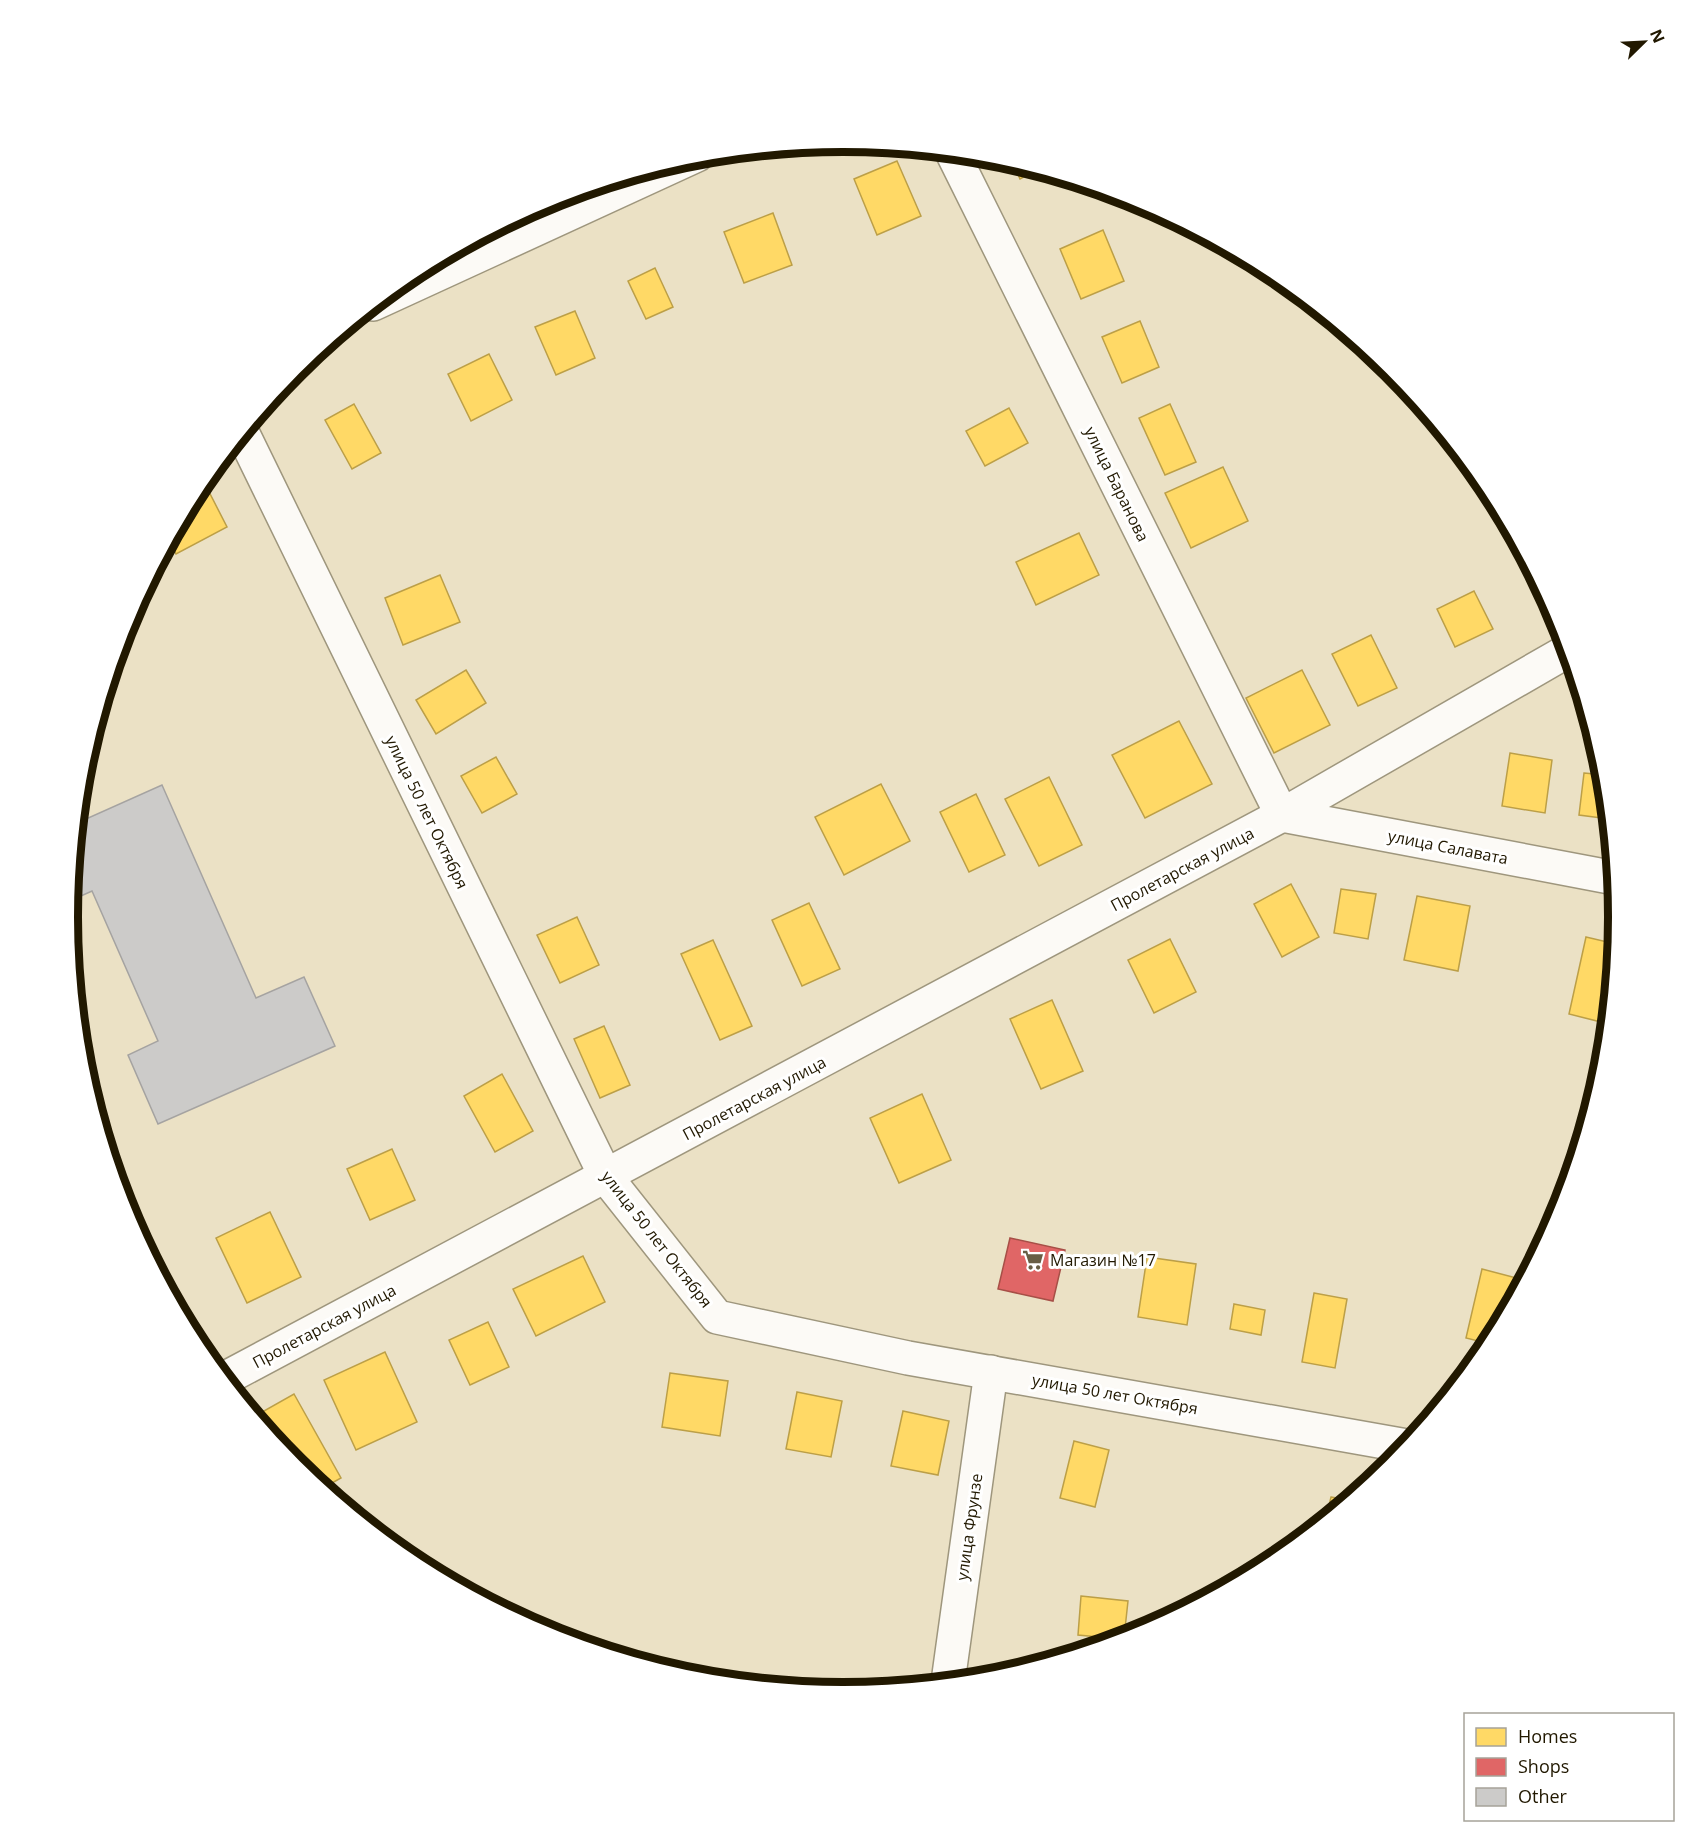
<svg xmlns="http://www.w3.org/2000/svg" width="1686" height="1833" font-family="'Open Sans',sans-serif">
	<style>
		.homes { fill: #ffd966; stroke: #bc9f47; stroke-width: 1.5 }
		.shops { fill: #e06666; stroke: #a74f47; stroke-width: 1.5 }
		.building { fill: #cccbc9; stroke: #a5a3a1; stroke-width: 1.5 }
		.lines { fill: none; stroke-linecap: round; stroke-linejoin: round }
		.street-casing { stroke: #9e967d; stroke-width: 36 }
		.secondary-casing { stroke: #9e967d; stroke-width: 36 }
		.street { stroke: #fcfaf6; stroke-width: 33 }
		.secondary { stroke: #fcfaf6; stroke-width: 33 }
		.labels { text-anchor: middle; stroke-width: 6; stroke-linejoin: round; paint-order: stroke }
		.street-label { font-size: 16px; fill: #211800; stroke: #fff }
		.poi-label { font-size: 16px; fill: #211800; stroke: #fff; text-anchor: start }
		.rim { fill: none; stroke: #211800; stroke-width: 8 }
	</style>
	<rect width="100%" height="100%" fill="#ebe1c5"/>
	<g class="homes">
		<path d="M897 161 921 216 877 235 854 179Z"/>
		<path d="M1012 161 1039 169 1020 179Z"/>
		<path d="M773 213 792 265 744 283 724 232Z"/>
		<path d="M1103 230 1124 281 1081 299 1060 249Z"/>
		<path d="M655 268 673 307 646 319 628 281Z"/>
		<path d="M575 311 595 358 556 375 535 327Z"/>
		<path d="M1140 321 1159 367 1122 383 1102 337Z"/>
		<path d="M489 354 512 400 471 421 448 374Z"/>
		<path d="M354 404 381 453 352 469 325 420Z"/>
		<path d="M1170 404 1196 462 1165 475 1139 418Z"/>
		<path d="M1009 408 1028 443 985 466 966 431Z"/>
		<path d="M1223 467 1248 521 1191 548 1165 493Z"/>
		<path d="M203 480 227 527 176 554 169 540Z"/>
		<path d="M1079 533 1099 575 1036 605 1016 562Z"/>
		<path d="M440 575 460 622 403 645 385 598Z"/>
		<path d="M1474 591 1493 629 1455 647 1437 609Z"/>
		<path d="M1371 635 1397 688 1358 706 1332 654Z"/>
		<path d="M466 670 486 703 436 734 416 700Z"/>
		<path d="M1302 670 1330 725 1274 753 1246 698Z"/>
		<path d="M1179 721 1212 784 1145 818 1112 755Z"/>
		<path d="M1510 753 1552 760 1545 813 1502 806Z"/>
		<path d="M496 757 517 794 482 813 461 776Z"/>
		<path d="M1584 773 1605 775 1609 819 1579 815Z"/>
		<path d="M1049 777 1082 845 1039 866 1005 799Z"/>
		<path d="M881 784 910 841 844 875 815 817Z"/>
		<path d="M976 794 1005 855 969 872 940 812Z"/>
		<path d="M1291 884 1319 937 1282 957 1254 904Z"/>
		<path d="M1341 889 1376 894 1368 939 1334 933Z"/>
		<path d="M1417 896 1470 906 1458 971 1404 960Z"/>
		<path d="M809 903 840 969 802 986 772 920Z"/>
		<path d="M577 917 599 965 560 983 537 935Z"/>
		<path d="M1586 937 1616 944 1613 968 1601 1022 1569 1014Z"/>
		<path d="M1170 939 1196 992 1154 1013 1128 960Z"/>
		<path d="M713 940 752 1026 720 1040 681 954Z"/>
		<path d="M1052 1000 1083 1071 1041 1089 1010 1019Z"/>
		<path d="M604 1026 630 1085 600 1098 574 1039Z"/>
		<path d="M502 1074 533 1131 495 1152 464 1096Z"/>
		<path d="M922 1094 951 1160 899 1183 870 1118Z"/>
		<path d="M392 1149 415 1200 370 1220 347 1169Z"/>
		<path d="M270 1212 301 1277 247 1303 216 1238Z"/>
		<path d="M583 1256 605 1302 536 1336 513 1289Z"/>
		<path d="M1147 1257 1196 1264 1187 1325 1138 1317Z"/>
		<path d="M1482 1269 1524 1280 1490 1344 1466 1338Z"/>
		<path d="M1314 1293 1347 1299 1335 1368 1302 1362Z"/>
		<path d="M1234 1304 1265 1310 1261 1335 1230 1329Z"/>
		<path d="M488 1322 509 1367 470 1385 449 1340Z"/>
		<path d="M385 1352 417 1422 356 1450 324 1380Z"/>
		<path d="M670 1373 728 1381 720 1436 662 1427Z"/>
		<path d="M797 1392 842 1401 831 1457 786 1449Z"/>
		<path d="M294 1394 341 1478 323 1488 294 1465 255 1416Z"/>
		<path d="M903 1411 949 1421 938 1475 891 1466Z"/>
		<path d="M1074 1441 1109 1450 1095 1507 1060 1498Z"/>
		<path d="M1331 1497 1348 1500 1326 1518Z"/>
		<path d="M1081 1596 1128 1601 1124 1638 1120 1639 1078 1635Z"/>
	</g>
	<path class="shops" d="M1010 1238 1065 1250 1053 1301 998 1289Z"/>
	<path class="building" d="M162 785 256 998 304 977 335 1046 158 1124 128 1055 158 1041 92 891 72 900 70 895 77 823Z"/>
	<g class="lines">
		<defs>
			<g id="street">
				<path d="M952 152 1282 815"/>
				<path d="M373 304 697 155"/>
				<path d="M1282 815 1615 878"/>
				<path d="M224 1379 1282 815 1569 650"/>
				<path d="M948 1682 991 1372"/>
			</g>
			<path id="secondary" d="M242 432 606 1177 717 1317 908 1358 1407 1446"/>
		</defs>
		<use href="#street" class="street-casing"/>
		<use href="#secondary" class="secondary-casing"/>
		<use href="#street" class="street"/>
		<use href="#secondary" class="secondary"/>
	</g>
	<defs>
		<symbol id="supermarket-bare" viewBox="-9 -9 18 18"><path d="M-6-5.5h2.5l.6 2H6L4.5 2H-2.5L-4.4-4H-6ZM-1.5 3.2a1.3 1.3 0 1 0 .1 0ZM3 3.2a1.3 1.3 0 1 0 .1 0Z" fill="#685e45" stroke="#fff" stroke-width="2.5" paint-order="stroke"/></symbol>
	</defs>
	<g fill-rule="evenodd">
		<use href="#supermarket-bare" x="1018" y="1245" width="30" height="30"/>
	</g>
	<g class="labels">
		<g class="street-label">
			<text transform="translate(1117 484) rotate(64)" y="6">улица Баранова</text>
			<text transform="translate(427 812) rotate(64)" y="6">улица 50 лет Октября</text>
			<text transform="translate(1448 847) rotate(11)" y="6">улица Салавата</text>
			<text transform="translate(1182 869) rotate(-28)" y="6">Пролетарская улица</text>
			<text transform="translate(754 1098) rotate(-28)" y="6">Пролетарская улица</text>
			<text transform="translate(657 1239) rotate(52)" y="6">улица 50 лет Октября</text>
			<text transform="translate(324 1326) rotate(-28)" y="6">Пролетарская улица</text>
			<text transform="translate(1115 1394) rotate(10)" y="6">улица 50 лет Октября</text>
			<text transform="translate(969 1527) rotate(-82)" y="6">улица Фрунзе</text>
		</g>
		<g class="poi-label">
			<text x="1050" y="1266">Магазин №17</text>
		</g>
	</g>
	<path d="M0 0H1686V1833H0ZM78 917a765 765 0 1 1 1530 0a765 765 0 1 1-1530 0Z" fill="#fff" fill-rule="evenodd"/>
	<path class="rim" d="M78 917a765 765 0 1 1 1530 0a765 765 0 1 1-1530 0Z"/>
	<rect x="1464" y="1713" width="210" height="108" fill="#ffffff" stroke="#a6a399" stroke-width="1.5"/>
	<rect x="1476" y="1728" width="30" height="18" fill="#ffd966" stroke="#a6a399" stroke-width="1.5"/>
	<text x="1518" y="1743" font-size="18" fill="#211800">Homes</text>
	<rect x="1476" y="1758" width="30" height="18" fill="#e06666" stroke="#a6a399" stroke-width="1.5"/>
	<text x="1518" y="1773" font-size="18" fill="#211800">Shops</text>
	<rect x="1476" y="1788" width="30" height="18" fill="#cccbc9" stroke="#a6a399" stroke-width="1.5"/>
	<text x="1518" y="1803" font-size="18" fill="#211800">Other</text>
	<g transform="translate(1644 42) rotate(66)" stroke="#ffffff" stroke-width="4.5" paint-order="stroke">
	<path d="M0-4.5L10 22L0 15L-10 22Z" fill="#211800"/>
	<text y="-9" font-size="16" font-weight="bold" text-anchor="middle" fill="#211800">N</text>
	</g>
</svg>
